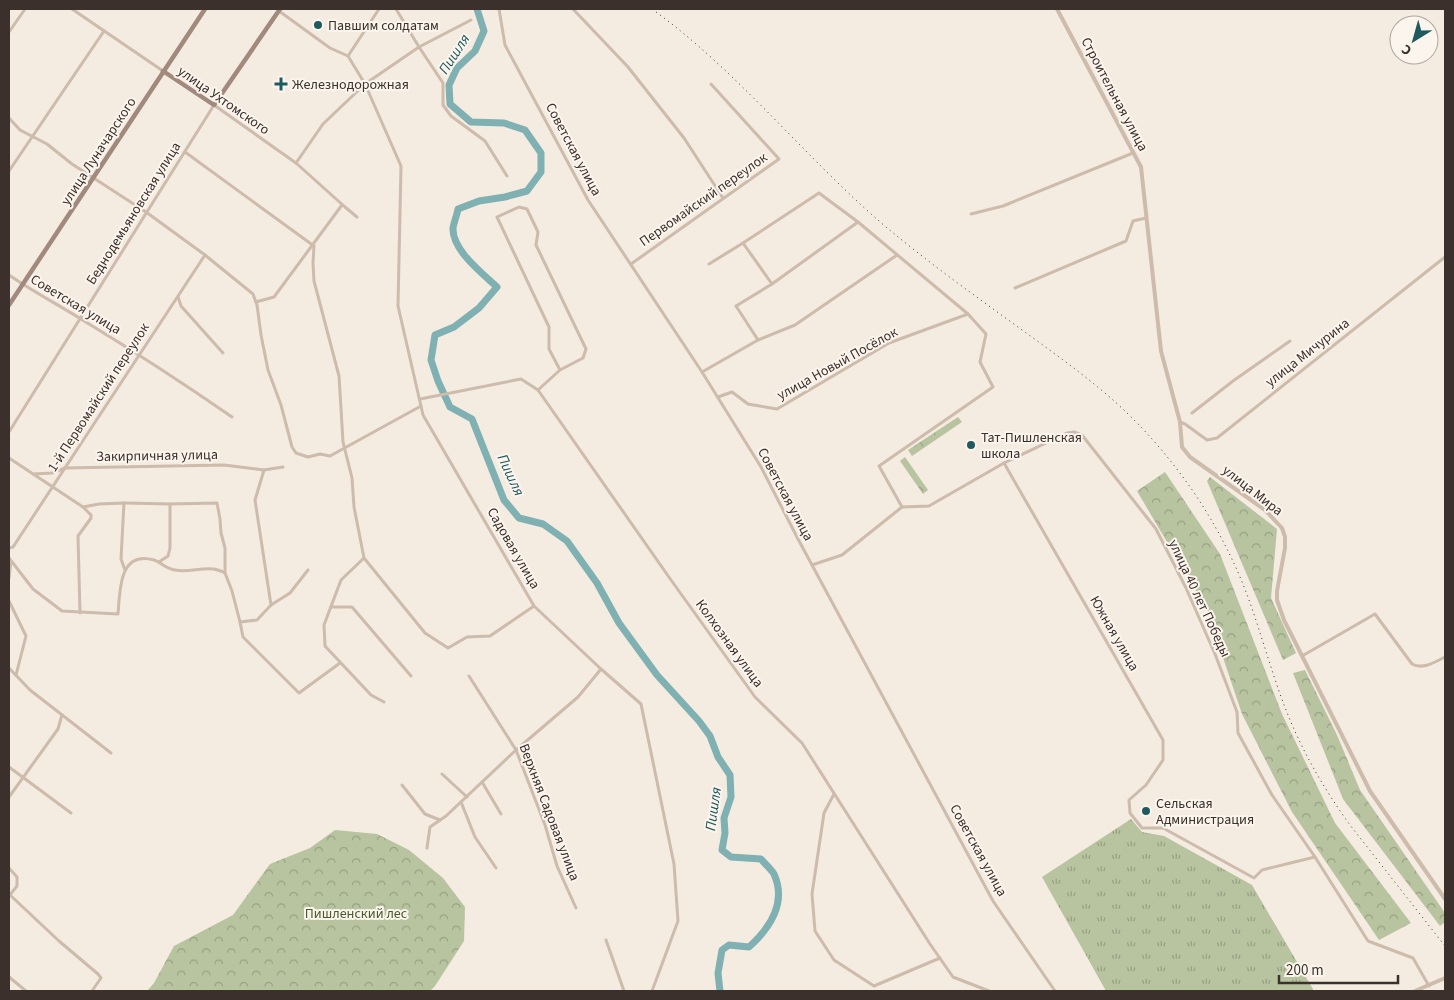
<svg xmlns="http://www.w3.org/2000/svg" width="1454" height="1000" font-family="'Source Sans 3',sans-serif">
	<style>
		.grass { fill: url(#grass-tufts) }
		.forest { fill: url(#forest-crowns) }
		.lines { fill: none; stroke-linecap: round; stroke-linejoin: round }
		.river { stroke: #7fb0b2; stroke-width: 7 }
		.minor { stroke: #cdbbac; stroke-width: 3 }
		.tertiary { stroke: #cdbbac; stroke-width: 4 }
		.secondary { stroke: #a18a7d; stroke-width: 4.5 }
		.rail { stroke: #3b302b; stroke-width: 1; stroke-dasharray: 1 4; stroke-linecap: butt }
		.poi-dot { fill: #1f5a5e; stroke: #fbf5ee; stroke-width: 2 }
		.labels { text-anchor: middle; stroke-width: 4; stroke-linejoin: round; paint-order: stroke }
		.poi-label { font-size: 14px; fill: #3b302b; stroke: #fbf5ee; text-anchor: start }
		.street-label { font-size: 14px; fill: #3b302b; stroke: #fbf5ee }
		.park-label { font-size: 14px; fill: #4a5a2e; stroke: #fbf5ee }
		.water-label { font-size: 15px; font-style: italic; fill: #1f5a5e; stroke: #fbf5ee }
	</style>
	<defs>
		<pattern id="grass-tufts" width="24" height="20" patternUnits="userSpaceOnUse" patternTransform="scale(1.25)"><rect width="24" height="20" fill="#b8c4a0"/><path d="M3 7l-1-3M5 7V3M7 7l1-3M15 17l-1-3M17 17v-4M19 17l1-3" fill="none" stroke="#97a083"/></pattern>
		<pattern id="forest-crowns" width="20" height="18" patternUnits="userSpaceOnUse" patternTransform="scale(1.25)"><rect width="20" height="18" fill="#b8c4a0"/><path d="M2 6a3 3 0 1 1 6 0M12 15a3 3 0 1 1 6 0" fill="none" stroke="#97a083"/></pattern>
	</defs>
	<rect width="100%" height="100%" fill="#f4ebe1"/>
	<path class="grass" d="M1131 819 1142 832 1164 836 1252 885 1314 991H1106L1042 877Z"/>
	<g class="forest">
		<path d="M958 417 962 422 912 456 908 450Z"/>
		<path d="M905 457 928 490 923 494 900 461Z"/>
		<path d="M1165 472 1220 554 1282 714 1335 823 1411 923 1379 940 1292 812 1242 714 1207 610 1137 491Z"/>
		<path d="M1210 477 1277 529 1271 598 1296 653 1283 660 1207 481Z"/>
		<path d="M1305 670 1337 735 1360 790 1445 913V922L1440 926 1343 799 1293 673Z"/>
		<path d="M335 830 377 834 409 850 443 878 465 907 464 941 435 986 430 991H147L154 983 174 946 233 915 270 864 310 848Z"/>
	</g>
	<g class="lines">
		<path class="river" d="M477 9 484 31 475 51 457 68 449 85 450 104 471 122 504 123 525 130 541 153V172L527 191 505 197 479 201 458 209C457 215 454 222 453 228 452 250 482 273 497 287L479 308 454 327 435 335 431 360 438 381 450 407 472 419 504 500 519 518 543 524 567 541 597 583 619 623 657 675 699 721 710 736 718 757 730 775 731 797 724 818 725 833 722 850 731 857 761 859C765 864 771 869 774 874 787 903 770 928 749 947L729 945 722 950 718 973 720 991"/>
		<g class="minor">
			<path d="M72 9 163 71"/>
			<path d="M396 9 419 47 443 83V105L451 116 485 141 507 176"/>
			<path d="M499 9 505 45 588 200 702 372 761 467 798 539 993 901 1055 991"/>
			<path d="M573 9 628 67 684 138 723 198"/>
			<path d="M279 11 330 48 348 56 365 84 401 166 398 306 423 415 534 606 601 669 641 704 674 864 678 921 652 991"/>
			<path d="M9 32 25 9"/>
			<path d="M348 56 379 9"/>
			<path d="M9 118 20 130 47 144 72 164 146 212 205 255 253 294 257 305 261 335 268 370 281 405 292 447 296 453 308 457 320 454 330 456 421 406"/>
			<path d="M185 152 314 246 313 263 314 281 339 376 343 442 352 478 354 507 364 558 425 633 448 648 467 637 490 636 534 606"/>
			<path d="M296 163 323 124 365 84 419 47 471 20"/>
			<path d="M9 171 104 31"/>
			<path d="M971 214 1003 206 1133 153"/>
			<path d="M631 264 779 159 711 84"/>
			<path d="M709 264 743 243"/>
			<path d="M9 275C32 291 57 304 81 319 132 350 183 383 232 417"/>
			<path d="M772 284 858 222"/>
			<path d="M1015 288 1126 241 1133 221 1146 218"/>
			<path d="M178 297 181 306 223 353"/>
			<path d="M256 302 274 297 342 205"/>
			<path d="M758 340 736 306 772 284 743 243 819 193 858 222 968 314 986 334 980 362 993 387 879 466 902 507 842 555 812 565"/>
			<path d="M702 372 758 340 795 325 897 255"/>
			<path d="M538 390 560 370 549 349V327L497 217 519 207 527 209 538 232 536 245 586 349 583 358 560 370"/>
			<path d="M718 397 732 392 748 404 777 409 889 343 968 314"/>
			<path d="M420 399 521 379 538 390 671 580 755 697 802 743 930 944 953 977 989 991"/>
			<path d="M1192 413 1233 381 1290 341"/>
			<path d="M1180 422 1185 424 1207 440 1217 438 1445 257"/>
			<path d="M9 432 214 105 296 163 345 207 357 217"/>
			<path d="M9 458 83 507 91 515V518L78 536 80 613"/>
			<path d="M1004 463 1163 740V760L1146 785 1129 800 1130 813 1142 828H1163L1254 878 1262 870 1315 857 1368 941 1413 958 1429 986"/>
			<path d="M264 470 255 500 271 605"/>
			<path d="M33 474 52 473 65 468 224 465 264 470 283 467"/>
			<path d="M124 503 170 504 217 503 220 519 221 533 225 548V573L232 591 240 622"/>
			<path d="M83 507 99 504 124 503 121 559 125 570"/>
			<path d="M902 507 929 506 1004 463 1067 433 1074 432 1082 435 1156 529 1186 588 1215 654 1237 712 1238 733 1272 795 1315 857"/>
			<path d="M9 548 13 547 205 255"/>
			<path d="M9 558 33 589 62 611 118 614C120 590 119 550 154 560 161 562 164 568 175 570 188 573 201 567 214 569 218 570 222 571 225 573"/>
			<path d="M364 558 341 580 324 625 325 646 371 695 384 702"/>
			<path d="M159 562 168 556 170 548V504"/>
			<path d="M308 570 290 593 271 605 257 620 240 622 243 637 299 693 340 663"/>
			<path d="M9 578 11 561"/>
			<path d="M9 601 26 636 16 675"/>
			<path d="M331 607H352L411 676"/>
			<path d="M1302 656 1375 614 1412 664C1423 670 1435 662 1445 657"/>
			<path d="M9 668 30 690 111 753"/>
			<path d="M469 676 516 750 545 825 557 866 576 908"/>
			<path d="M9 767 71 813"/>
			<path d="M442 774 467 797"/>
			<path d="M482 782 501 814"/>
			<path d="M402 785 425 814 440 820"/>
			<path d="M834 794 824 813 812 894 815 931 834 960 874 986 940 958"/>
			<path d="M9 797 58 729 62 715"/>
			<path d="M461 802 475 837 496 868"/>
			<path d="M427 848 430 827 446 816 516 750 578 697 601 669"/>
			<path d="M9 868 17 877V886L9 896"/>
			<path d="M10 895 59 941 98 974 101 978 92 991"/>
			<path d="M606 940 624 991"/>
			<path d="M9 977 26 991"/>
		</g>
		<g class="tertiary">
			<path d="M1057 9 1141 167 1161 351 1180 422 1182 447 1190 457 1265 510 1282 528 1285 537V548L1277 591V600L1284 620 1370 791 1445 899"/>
			<path d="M1415 991 1445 978"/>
		</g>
		<g class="secondary">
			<path d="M163 71 214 105 280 9"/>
			<path d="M9 305 205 9"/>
		</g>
		<path class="rail" d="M652 9C738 71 805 158 886 227 935 268 988 305 1040 343 1070 365 1100 387 1126 412 1153 438 1176 466 1197 497 1218 529 1236 564 1249 600 1262 636 1272 674 1286 710 1302 751 1324 789 1350 825L1445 946"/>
	</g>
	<g class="poi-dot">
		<circle cx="318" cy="25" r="5"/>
		<path d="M278.5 76.5h5v5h5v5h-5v5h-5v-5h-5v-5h5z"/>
		<circle cx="971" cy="445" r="5"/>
		<circle cx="1146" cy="811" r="5"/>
	</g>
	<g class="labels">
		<g class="poi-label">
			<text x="328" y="30">Павшим солдатам</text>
			<text x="292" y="89">Железнодорожная</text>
			<text x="981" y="442">Тат-Пишленская<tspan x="981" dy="16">школа</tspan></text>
			<text x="1156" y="808">Сельская<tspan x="1156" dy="16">Администрация</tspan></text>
		</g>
		<g class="street-label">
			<text transform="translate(1115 94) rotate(62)" y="5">Строительная улица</text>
			<text transform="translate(224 100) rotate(35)" y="5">улица Ухтомского</text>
			<text transform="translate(574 149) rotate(62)" y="5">Советская улица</text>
			<text transform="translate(98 151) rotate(-57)" y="5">улица Луначарского</text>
			<text transform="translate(703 199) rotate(-35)" y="5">Первомайский переулок</text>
			<text transform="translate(133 213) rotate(-58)" y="5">Беднодемьяновская улица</text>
			<text transform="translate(76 304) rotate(31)" y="5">Советская улица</text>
			<text transform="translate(1307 352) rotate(-38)" y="5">улица Мичурина</text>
			<text transform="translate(837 363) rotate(-29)" y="5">улица Новый Посёлок</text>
			<text transform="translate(98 397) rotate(-57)" y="5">1-й Первомайский переулок</text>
			<text transform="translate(157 455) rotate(-1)" y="5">Закирпичная улица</text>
			<text transform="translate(1253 490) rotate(38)" y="5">улица Мира</text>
			<text transform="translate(786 494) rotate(62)" y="5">Советская улица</text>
			<text transform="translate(514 548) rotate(60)" y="5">Садовая улица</text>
			<text transform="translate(1200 598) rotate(65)" y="5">улица 40 лет Победы</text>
			<text transform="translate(1115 633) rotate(60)" y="5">Южная улица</text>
			<text transform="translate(730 643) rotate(54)" y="5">Колхозная улица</text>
			<text transform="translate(550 812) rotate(69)" y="5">Верхняя Садовая улица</text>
			<text transform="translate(979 850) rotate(61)" y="5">Советская улица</text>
		</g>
		<g class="park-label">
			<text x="356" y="918">Пишленский лес</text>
		</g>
		<g class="water-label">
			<text transform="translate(454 54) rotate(-57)" y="5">Пишля</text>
			<text transform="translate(511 475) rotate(65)" y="5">Пишля</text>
			<text transform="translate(713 809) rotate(-82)" y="5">Пишля</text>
		</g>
	</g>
	<rect width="1454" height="1000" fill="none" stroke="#3b302b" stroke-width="20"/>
	<g transform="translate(1414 40) rotate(217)"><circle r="24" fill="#fbf5ee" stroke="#aea6a0"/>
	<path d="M0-4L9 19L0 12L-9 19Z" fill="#1f5a5e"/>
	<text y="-8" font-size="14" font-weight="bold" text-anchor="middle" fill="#3b302b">С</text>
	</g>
	<path d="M1279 975v8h119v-8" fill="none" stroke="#3b302b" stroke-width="2.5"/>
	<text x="1286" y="975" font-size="15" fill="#3b302b" stroke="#fbf5ee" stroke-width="4" paint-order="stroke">200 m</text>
</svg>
